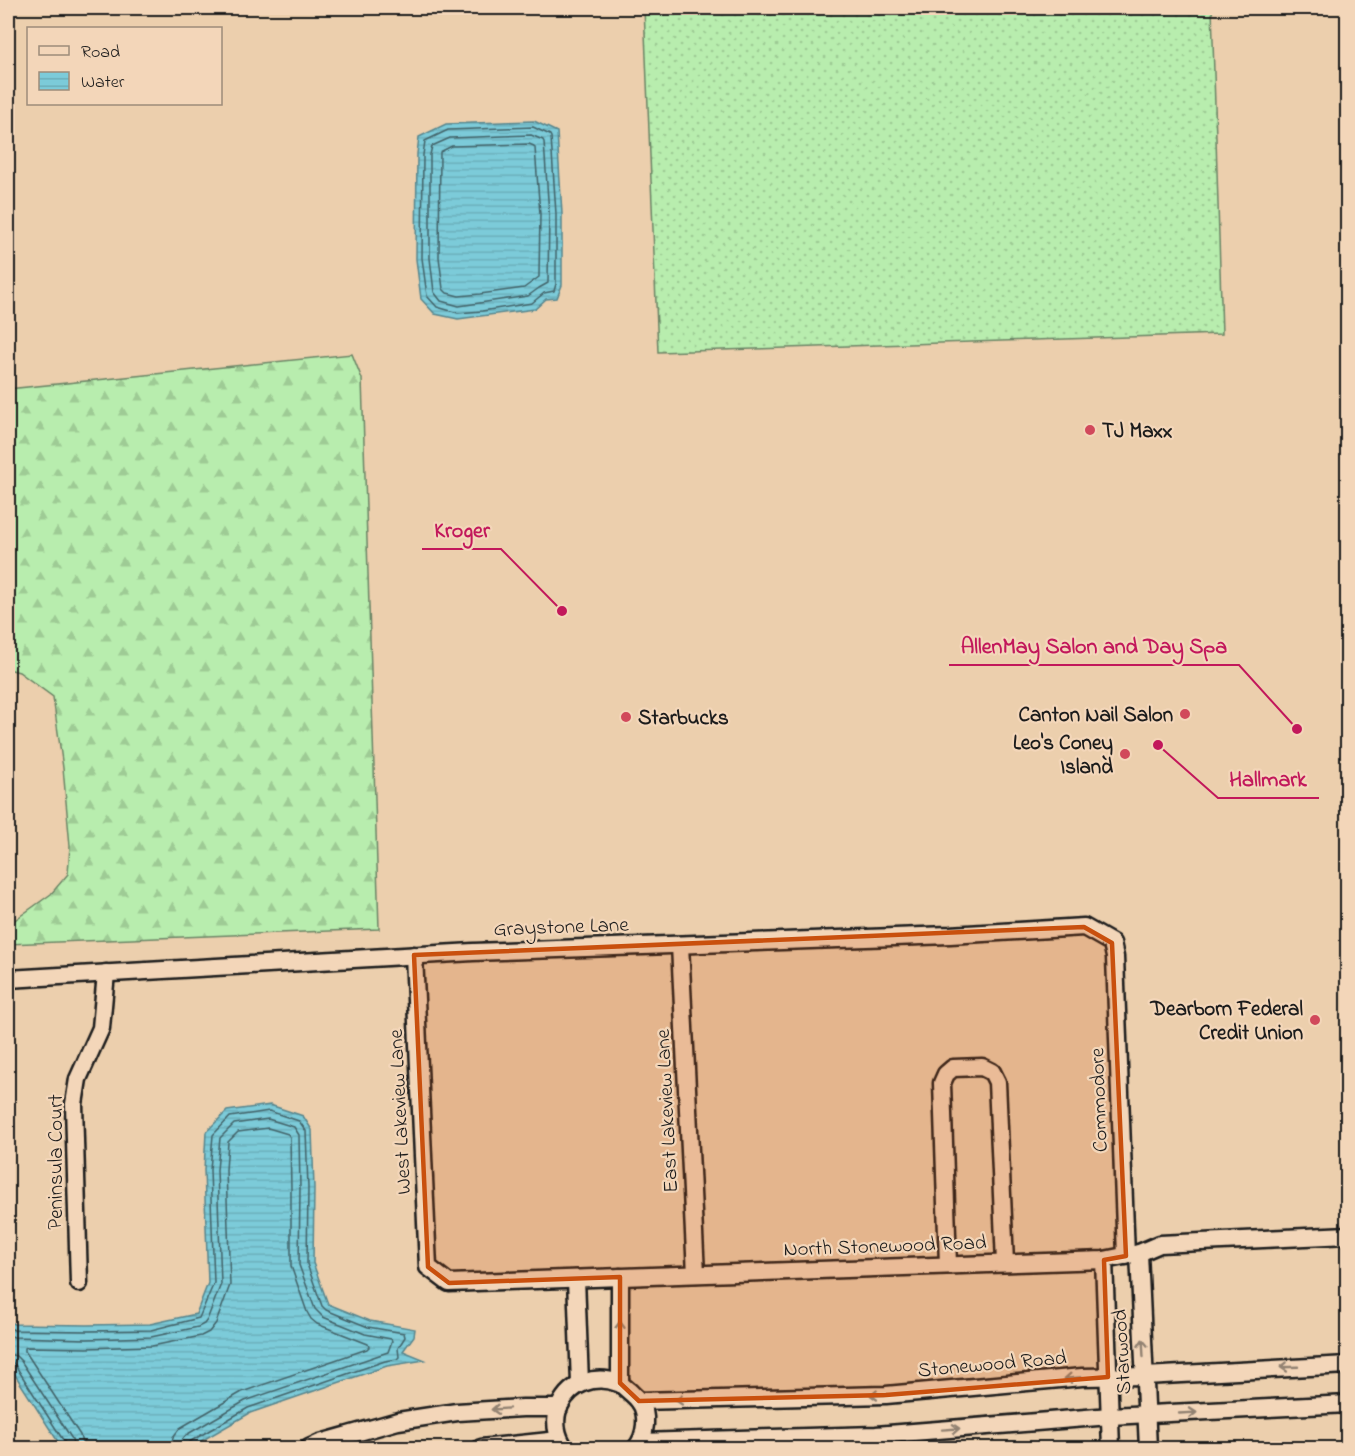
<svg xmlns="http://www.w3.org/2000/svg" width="1355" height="1456" font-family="'Indie Flower',sans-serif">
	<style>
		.grass { fill: url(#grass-dots); stroke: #6a8465; stroke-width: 1.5 }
		.forest { fill: url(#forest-firs); stroke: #6a8465; stroke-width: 1.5 }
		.water { fill: url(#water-rules); stroke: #56858d; stroke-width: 1.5 }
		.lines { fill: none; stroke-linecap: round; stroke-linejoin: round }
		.shore { stroke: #426268; stroke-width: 1.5 }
		.minor-casing { stroke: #1c1c1c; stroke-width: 21 }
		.minor { stroke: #f3d6b9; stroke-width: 16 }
		.oneway { stroke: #928272 }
		.marked { fill: #c9500e; fill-opacity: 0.2; stroke: #c9500e; stroke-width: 4.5; stroke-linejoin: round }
		.poi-dot { fill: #d1495b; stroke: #f3d6b9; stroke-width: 2 }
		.labels { text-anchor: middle; stroke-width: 4.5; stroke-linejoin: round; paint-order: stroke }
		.poi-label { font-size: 21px; font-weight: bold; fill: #1c1c1c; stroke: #f3d6b9; text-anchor: end }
		.street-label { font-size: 21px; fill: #1c1c1c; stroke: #f3d6b9 }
		.leader { fill: none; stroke: #c2185b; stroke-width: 2 }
		.callout-dot { fill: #c2185b; stroke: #f3d6b9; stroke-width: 2 }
		.callout-label { font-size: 22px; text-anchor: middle; font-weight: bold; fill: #c2185b; stroke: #f3d6b9; stroke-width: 4.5; stroke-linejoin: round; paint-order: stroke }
	</style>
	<defs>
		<pattern id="grass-dots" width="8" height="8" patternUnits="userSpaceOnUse" patternTransform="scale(1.5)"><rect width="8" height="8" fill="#b8edae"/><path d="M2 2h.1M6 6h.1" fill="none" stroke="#9ecb95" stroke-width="1.8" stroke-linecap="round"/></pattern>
		<pattern id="forest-firs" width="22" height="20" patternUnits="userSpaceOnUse" patternTransform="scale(1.5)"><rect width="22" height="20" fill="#b8edae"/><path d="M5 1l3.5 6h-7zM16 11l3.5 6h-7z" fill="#9ecb95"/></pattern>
		<pattern id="water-rules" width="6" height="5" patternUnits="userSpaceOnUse" patternTransform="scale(1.5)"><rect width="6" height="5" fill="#7ccbd9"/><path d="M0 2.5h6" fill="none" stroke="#6baeba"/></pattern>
	</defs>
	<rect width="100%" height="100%" fill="#eccfad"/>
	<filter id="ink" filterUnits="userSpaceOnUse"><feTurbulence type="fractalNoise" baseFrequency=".0167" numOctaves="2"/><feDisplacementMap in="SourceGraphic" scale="12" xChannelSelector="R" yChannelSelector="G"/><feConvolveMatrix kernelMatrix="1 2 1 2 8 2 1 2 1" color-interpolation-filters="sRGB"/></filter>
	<g filter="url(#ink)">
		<path class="grass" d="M644 8H1212L1222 334 658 352Z"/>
		<path class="forest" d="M352 354 362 379 379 929 8 944V928L12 922 51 894 68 874 70 846 63 768 53 697 19 672 8 669V389Z"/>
		<g class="water">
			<path d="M534 121 557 132 562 214V285L557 298 546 299 535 309 458 319 435 314 421 299 416 259 417 154 419 137 446 124Z"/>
			<path d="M270 1105 303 1116 312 1130 314 1188 313 1263 328 1304 370 1321 415 1329 414 1336 403 1351 425 1360 387 1366 250 1413 189 1448H62L8 1364V1321L14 1324 87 1325 150 1324 196 1314 208 1283 204 1170 206 1132 227 1111Z"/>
		</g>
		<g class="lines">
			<g class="shore">
				<path d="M533 127 550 135 551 137 556 214V284L554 291 544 293 532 303 482 311 458 313 437 307 427 296 422 258 423 155 425 141 448 130Z"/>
				<path d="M531 135 543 140 544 142 549 214 548 283 539 288 528 296 459 306 441 301 434 292 430 258V155L432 146 450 138Z"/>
				<path d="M529 144 534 146 535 148 540 214 539 277 524 288 480 294 459 296 447 293 443 289 439 257 440 152 452 146Z"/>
				<path d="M8 1327 14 1330 87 1331 151 1330 199 1318 214 1283 210 1170 213 1135 230 1117 269 1111 299 1121 306 1131 308 1188 307 1264 322 1306 326 1310 368 1327 404 1333 405 1337 398 1348 399 1357 397 1359 385 1361 248 1408 191 1441 188 1444V1448"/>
				<path d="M8 1335 14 1337 87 1339 151 1337 198 1327 204 1324 207 1320 221 1284 217 1170 220 1138 234 1124 268 1119 294 1127 299 1135 300 1189 299 1265 315 1309 323 1317 365 1334 391 1339 392 1341 388 1352 245 1401 186 1435 181 1441 180 1448"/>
				<path d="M8 1354 16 1356 21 1361 72 1439 74 1448"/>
				<path d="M8 1362H12L15 1365 65 1443 67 1448"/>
				<path d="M83 1448 80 1435 25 1351V1348L27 1347 87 1348 152 1346 201 1336 209 1332 216 1323 230 1285 226 1170 228 1142 238 1132 268 1128 288 1134 290 1137 291 1189V1266L307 1312 311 1319 317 1324 368 1344 369 1347 367 1349 242 1392 180 1428 173 1437 171 1448"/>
			</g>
			<defs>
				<g id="minor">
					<path d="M680 945 696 1274"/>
					<path d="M414 955 428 1267 449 1283 1104 1260 1139 1253 1160 1244 1348 1235"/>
					<path d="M8 979 473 952 950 935 1084 927 1112 943 1115 957 1126 1256"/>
					<path d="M1139 1253 1148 1448"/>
					<path d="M1104 1260 1111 1448"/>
					<path d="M948 1265 942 1083 946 1074 953 1068 982 1067 992 1072 997 1082 1005 1263"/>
					<path d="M620 1277V1383"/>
					<path d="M576 1279 580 1383"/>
					<path d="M79 1283 74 1104 78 1079 101 1028 106 973"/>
					<path d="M639 1401 886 1395 1082 1377 1145 1376 1348 1365"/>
					<path d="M641 1442 876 1435 1110 1416 1348 1404"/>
					<path d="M309 1448 320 1443 398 1421 457 1412 523 1408H559"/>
					<path d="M481 1448 559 1440"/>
					<path d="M565 1448C556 1436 553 1419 560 1405 571 1383 595 1374 618 1383 622 1384 625 1388 629 1391 632 1394 636 1397 639 1401 649 1414 646 1436 636 1448"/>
				</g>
			</defs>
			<use href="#minor" class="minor-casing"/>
			<use href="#minor" class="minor"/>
		</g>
		<defs><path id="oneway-shaft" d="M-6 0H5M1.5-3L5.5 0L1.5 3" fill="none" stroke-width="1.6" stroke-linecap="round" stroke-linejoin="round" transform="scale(1.5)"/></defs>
		<g class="oneway">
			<use href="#oneway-shaft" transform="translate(620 1330) rotate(-90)"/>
			<use href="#oneway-shaft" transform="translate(1143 1348) rotate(-93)"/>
			<use href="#oneway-shaft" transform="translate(1289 1367) rotate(178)"/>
			<use href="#oneway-shaft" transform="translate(1073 1378) rotate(175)"/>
			<use href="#oneway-shaft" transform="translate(879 1395) rotate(178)"/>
			<use href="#oneway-shaft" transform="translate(684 1400) rotate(178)"/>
			<use href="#oneway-shaft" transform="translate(500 1409) rotate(176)"/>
			<use href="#oneway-shaft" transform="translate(1188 1413) rotate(-3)"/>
			<use href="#oneway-shaft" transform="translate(951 1429) rotate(-4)"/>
		</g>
	</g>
	<path class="marked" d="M1084 927 1112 943 1126 1256 1104 1260 1108 1377 886 1395 639 1401 620 1383V1277L449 1283 428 1267 414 955Z"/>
	<g class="poi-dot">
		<circle cx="1090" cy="430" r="6"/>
		<circle cx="1185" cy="714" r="6"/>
		<circle cx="626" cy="717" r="6"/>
		<circle cx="1125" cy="754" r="6"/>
		<circle cx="1315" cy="1020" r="6"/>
	</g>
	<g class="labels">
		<g class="poi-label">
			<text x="1102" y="437" text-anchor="start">TJ Maxx</text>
			<text x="1173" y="721">Canton Nail Salon</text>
			<text x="638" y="724" text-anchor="start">Starbucks</text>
			<text x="1113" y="749">Leo's Coney<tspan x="1113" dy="24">Island</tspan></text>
			<text x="1303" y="1015">Dearborn Federal<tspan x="1303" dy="24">Credit Union</tspan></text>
		</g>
		<g class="street-label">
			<text transform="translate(561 926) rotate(-2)" y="7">Graystone Lane</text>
			<text transform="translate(1098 1100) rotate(-92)" y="7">Commodore</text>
			<text transform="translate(666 1111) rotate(-93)" y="7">East Lakeview Lane</text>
			<text transform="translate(399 1112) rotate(-93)" y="7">West Lakeview Lane</text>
			<text transform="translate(55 1162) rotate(-90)" y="7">Peninsula Court</text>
			<text transform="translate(885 1245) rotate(-2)" y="7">North Stonewood Road</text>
			<text transform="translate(1121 1352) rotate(-93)" y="7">Starwood</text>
			<text transform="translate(992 1363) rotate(-5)" y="7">Stonewood Road</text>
		</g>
	</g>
	<path class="leader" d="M562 611L501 549H422M1297 729L1239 665H949M1158 745L1218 798H1319"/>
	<g class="callout-dot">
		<circle cx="562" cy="611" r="6"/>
		<circle cx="1297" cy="729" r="6"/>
		<circle cx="1158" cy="745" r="6"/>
	</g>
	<g class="callout-label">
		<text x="462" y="537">Kroger</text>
		<text x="1094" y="653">AllenMay Salon and Day Spa</text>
		<text x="1268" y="786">Hallmark</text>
	</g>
	<rect width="1355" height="1456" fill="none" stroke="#f3d6b9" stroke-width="30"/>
	<rect x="15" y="15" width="1325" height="1426" fill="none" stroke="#1c1c1c" stroke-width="2" filter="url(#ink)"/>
	<rect x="27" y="27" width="195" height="78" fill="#f3d6b9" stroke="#9d8c7a" stroke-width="1.5"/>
	<rect x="39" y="46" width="30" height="9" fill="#f3d6b9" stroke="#9d8c7a" stroke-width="1.5"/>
	<text x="81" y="57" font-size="18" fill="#1c1c1c">Road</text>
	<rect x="39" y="72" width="30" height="18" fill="url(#water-rules)" stroke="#9d8c7a" stroke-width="1.5"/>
	<text x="81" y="87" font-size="18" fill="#1c1c1c">Water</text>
</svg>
